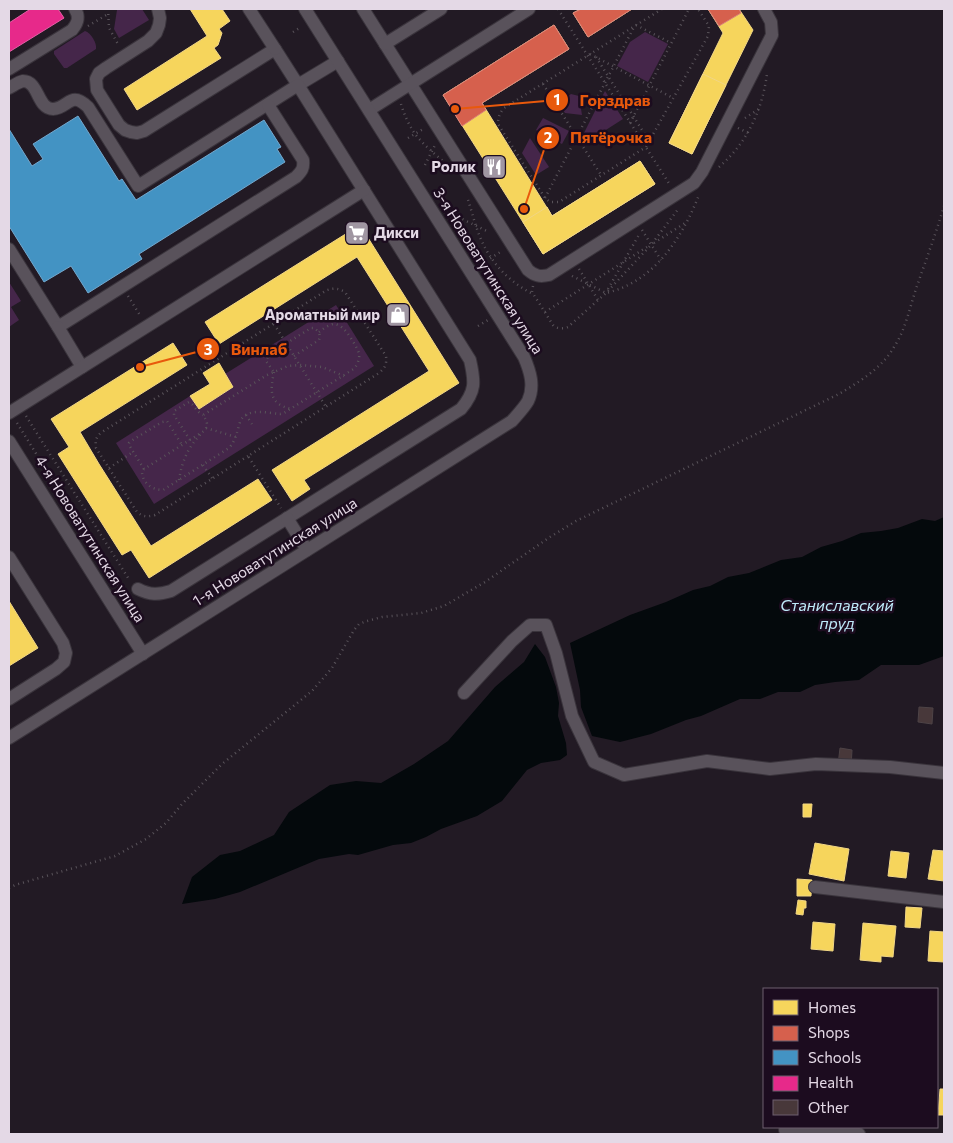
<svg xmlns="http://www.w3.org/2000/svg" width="953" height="1143" font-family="Commissioner,sans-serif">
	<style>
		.green { fill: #45264a }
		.water { fill: #04090c }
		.homes { fill: #f6d55c; stroke: #f1d685 }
		.shops { fill: #d6604d; stroke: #da847b }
		.schools { fill: #4393c3; stroke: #73a8ce }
		.health { fill: #e7298a; stroke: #e65ea6 }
		.building { fill: #48383a; stroke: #4d4346 }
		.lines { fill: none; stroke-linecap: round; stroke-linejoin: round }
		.minor-casing { stroke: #3a343c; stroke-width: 14 }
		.path { stroke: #59535a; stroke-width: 2.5; stroke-dasharray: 1 4; stroke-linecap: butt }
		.minor { stroke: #59525b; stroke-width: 12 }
		.labels { text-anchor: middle; stroke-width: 5; stroke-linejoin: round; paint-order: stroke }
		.poi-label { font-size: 15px; font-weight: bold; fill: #e4d9e6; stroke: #1c0c1f; text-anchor: end }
		.street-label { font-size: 15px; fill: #e4d9e6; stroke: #1c0c1f }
		.water-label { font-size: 16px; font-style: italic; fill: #beeaf9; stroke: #1c0c1f }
		.leader { fill: none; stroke: #e8590c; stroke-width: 2 }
		.callout-dot { fill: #e8590c; stroke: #1c0c1f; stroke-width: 2 }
		.mark-label { font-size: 15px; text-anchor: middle; font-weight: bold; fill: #fff }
		.callout-label { font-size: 16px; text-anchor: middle; font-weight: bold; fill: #e8590c; stroke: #1c0c1f; stroke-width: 5; stroke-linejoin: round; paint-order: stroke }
	</style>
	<rect width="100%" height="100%" fill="#221a24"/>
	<g class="green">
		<path d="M118 9H142L149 20 119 38 114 29 117 10Z"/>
		<path d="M85 31C91 33 97 43 96 49L67 68H64L54 54V51Z"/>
		<path d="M645 32 668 44 648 82 617 66 630 42Z"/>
		<path d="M605 91 623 119 584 144 581 139Z"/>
		<path d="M571 94 579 96 582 115 565 113 558 103Z"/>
		<path d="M543 118 569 131 562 144 536 130Z"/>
		<path d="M530 138 549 167 536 175 522 153Z"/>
		<path d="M9 282 21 301 11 307 19 320 9 327Z"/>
		<path d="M336 305 374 366 154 504 116 443 190 396 199 409 233 387 225 374Z"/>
	</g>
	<g class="water">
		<path d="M944 517V656L919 665H881L859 680 835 682 815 685 800 692H778L760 699H740L701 716 686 720 651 734 620 742 592 736 581 707 580 690 570 643 630 615 666 602 693 590 710 586 728 577 749 573 781 560 802 557 821 547 842 541 861 533 881 531 898 528 922 519 935 521Z"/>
		<path d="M535 644 545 657 556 687 559 703 558 716 566 743 567 755 560 760 541 763 527 770 502 801 477 816 441 829 426 837 411 843 393 845 358 855 349 854 319 859 240 892 215 899 182 904 192 877 220 855 240 851 274 835 289 812 330 785 356 781 381 783 414 764 448 741 495 687 524 662Z"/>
	</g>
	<g class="homes">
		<path d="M190 9H222L230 21 219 29 222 33 218 45 214 48 221 58 137 110 124 89 207 36Z"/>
		<path d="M581 9H632L588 37 573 13Z"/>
		<path d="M708 9H739L753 30 692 154 669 143 723 33Z"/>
		<path d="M554 25 569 49 482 103 549 211 552 216 640 161 655 184 543 254 443 95Z"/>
		<path d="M703 74 726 85 692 154 669 143Z"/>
		<path d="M640 161 655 184 543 254 523 222 547 207 552 216Z"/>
		<path d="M360 225 459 383 304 480 310 489 292 501 272 470 429 371 357 257 219 344 205 322Z"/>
		<path d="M173 343 187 365 80 432 99 464 151 546 258 479 272 500 149 578 131 550 122 555 58 454 69 447 51 419Z"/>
		<path d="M219 363 233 387 199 409 190 396 210 384 203 373Z"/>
		<path d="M9 601 38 648 9 666Z"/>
		<path d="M803 804H812L811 817H803Z"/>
		<path d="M815 843 849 849 844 881 809 874Z"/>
		<path d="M933 850 944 851V881L928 879Z"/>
		<path d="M891 851 909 853 906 878 888 876Z"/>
		<path d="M797 879 812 880 811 896H797Z"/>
		<path d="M798 900 806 901V908H804L803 915 796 914Z"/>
		<path d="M906 907 922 908 920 928 905 927Z"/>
		<path d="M813 922 835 924 833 951 811 949Z"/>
		<path d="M863 923 896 926 893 957 881 956V962L860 960Z"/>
		<path d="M930 931 944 932V962L928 961Z"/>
		<path d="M940 1089H944V1115H938Z"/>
	</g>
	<g class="shops">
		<path d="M581 9H632L588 37 573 13Z"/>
		<path d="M708 9H739L741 13 719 26Z"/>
		<path d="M554 25 569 49 482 103 486 110 462 126 443 95Z"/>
	</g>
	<path class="schools" d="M78 116 119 181 122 179 136 200 264 120 281 147 277 149 285 162 139 254 142 259 88 293 71 266 44 282 9 226V129L32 166 43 159 33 144Z"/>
	<path class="health" d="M28 9H58L64 18 9 52V23L29 10Z"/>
	<g class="building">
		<path d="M919 707 933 708 932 724 918 722Z"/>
		<path d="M840 748 852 750 851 768 838 765Z"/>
	</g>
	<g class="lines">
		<defs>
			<g id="minor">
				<path d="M158 9 160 18 159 25 156 33 148 41 106 68 99 73 96 79 97 90 119 125 125 130 131 132 137 133 144 131 275 49 298 85 338 61"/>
				<path d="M249 9 275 49"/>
				<path d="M363 9 528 270C535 276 540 277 549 275L694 183 702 172 772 35 771 22 764 9"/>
				<path d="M385 44 441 9"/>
				<path d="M9 69 72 30C78 23 80 17 75 9"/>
				<path d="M9 88C13 86 18 82 23 81 39 81 37 109 53 109 69 108 70 90 88 107L138 186 298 85 470 360C475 382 476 391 461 409L171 591C158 595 150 595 138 589"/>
				<path d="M369 110 529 9"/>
				<path d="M9 249 58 327 296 177C302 171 304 168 303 160L268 105"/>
				<path d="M58 327 82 367"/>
				<path d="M9 413 364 190"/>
				<path d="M9 441 143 654"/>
				<path d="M287 518 307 550"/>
				<path d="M9 557 63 643 66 653 64 662 56 669 9 699"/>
				<path d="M464 693 512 641 530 625H546L556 653 572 716 594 762 624 775 707 761 770 769 816 764 890 767 944 773"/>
				<path d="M9 738 512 421C517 415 524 408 528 401 535 386 530 371 524 357L305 9"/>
				<path d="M815 887 944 902"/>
				<path d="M785 1130 859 1134"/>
			</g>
		</defs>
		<use href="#minor" class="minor-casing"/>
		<g class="path">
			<path d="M108 9 109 28 119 46"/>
			<path d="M558 9 670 185"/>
			<path d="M662 9 504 108C500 113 498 117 498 124L545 198 550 202H559L646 147 708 36 709 26 698 9"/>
			<path d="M636 25 671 43"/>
			<path d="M88 26 108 14"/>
			<path d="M293 32 301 27"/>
			<path d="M590 54 673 98"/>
			<path d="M596 57 649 141"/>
			<path d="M543 84 601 175"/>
			<path d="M401 104C404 114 408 123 413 131 421 143 434 153 445 163"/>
			<path d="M745 118 759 109"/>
			<path d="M630 123 689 9"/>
			<path d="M738 128 748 133"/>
			<path d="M408 138 425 128"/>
			<path d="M425 165 435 145"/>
			<path d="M719 167C747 143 762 111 767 74"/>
			<path d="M545 198 634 27"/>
			<path d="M468 200C472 212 475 225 480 237 490 262 509 282 533 294"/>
			<path d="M458 217 489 232"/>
			<path d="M642 230 661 260"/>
			<path d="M654 243 685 223"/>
			<path d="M486 261 502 251"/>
			<path d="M579 269 598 300"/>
			<path d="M572 276 606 293C654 282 682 238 699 195"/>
			<path d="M533 286 532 292 553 325C557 329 563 329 568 327L606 293 651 245 679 208"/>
			<path d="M608 289 640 233"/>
			<path d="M128 296 141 317"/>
			<path d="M507 308 510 306V300"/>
			<path d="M545 312 647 247"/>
			<path d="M274 324 326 407"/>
			<path d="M478 326 488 320"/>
			<path d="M319 332C323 329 328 325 333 324 344 323 355 344 359 353 360 359 357 367 352 370L284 413 280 414C268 413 246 407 240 422 237 432 236 440 229 448L163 490C151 490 142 482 142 471L144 469 204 431C209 425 207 421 203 415L267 375 288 366 300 365 322 367 344 376"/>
			<path d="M294 356 319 340 320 337 319 332"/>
			<path d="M273 371 266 361 269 354 311 328H314L319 332"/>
			<path d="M274 372C270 391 269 404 291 409"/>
			<path d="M246 415 252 424"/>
			<path d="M26 416 130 581"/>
			<path d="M17 423 130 604 127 606"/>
			<path d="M206 428 236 437"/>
			<path d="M190 440 174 415V411L189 402C195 405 196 412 203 415"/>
			<path d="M248 456 155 515C147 517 143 517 137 512L96 448C95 440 96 437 102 432L327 290C334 288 338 288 345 292L386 356C387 364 385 368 379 373L248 456 281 508"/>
			<path d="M203 465 212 478"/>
			<path d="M109 468 133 452"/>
			<path d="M144 469 129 445V443L131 441 162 422 167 421 182 445"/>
			<path d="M179 480C182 461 188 447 201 434"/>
			<path d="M9 888 15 885 115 856 146 839 166 823 182 804 222 764 312 691 332 668 354 630 359 624 367 621 382 617 421 613 444 606 485 582 550 537 576 521 839 394C859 382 882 368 894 347 906 329 910 306 917 286 926 260 936 233 944 206"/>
		</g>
		<use href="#minor" class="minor"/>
	</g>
	<defs>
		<symbol id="restaurant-square" viewBox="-11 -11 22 22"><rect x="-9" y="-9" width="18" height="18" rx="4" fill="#a096a2" stroke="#1c0c1f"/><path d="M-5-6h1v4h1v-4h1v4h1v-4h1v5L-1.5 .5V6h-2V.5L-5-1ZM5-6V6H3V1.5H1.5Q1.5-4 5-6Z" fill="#fff"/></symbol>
		<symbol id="supermarket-square" viewBox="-11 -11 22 22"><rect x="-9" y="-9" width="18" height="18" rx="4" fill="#a096a2" stroke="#1c0c1f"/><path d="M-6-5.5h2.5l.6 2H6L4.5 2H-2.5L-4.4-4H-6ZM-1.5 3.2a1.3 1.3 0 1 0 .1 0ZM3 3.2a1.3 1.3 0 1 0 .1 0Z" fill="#fff"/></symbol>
		<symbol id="shop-square" viewBox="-11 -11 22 22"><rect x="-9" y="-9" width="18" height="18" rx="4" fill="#a096a2" stroke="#1c0c1f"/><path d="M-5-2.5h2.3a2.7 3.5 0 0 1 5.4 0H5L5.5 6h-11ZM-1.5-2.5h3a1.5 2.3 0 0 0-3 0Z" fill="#fff"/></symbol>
	</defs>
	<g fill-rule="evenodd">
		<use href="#restaurant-square" x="480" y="153" width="28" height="28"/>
		<use href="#supermarket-square" x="343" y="219" width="28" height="28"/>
		<use href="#shop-square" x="384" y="301" width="28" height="28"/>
	</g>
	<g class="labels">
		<g class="poi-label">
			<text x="476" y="172">Ролик</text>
			<text x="374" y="238" text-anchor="start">Дикси</text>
			<text x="380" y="320">Ароматный мир</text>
		</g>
		<g class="street-label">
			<text transform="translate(488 271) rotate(58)" y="5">3-я Нововатутинская улица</text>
			<text transform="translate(90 539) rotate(58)" y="5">4-я Нововатутинская улица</text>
			<text transform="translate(275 552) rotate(-32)" y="5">1-я Нововатутинская улица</text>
		</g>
		<g class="water-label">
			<text x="837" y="611">Станиславский<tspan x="837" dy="18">пруд</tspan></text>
		</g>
	</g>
	<path class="leader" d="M455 109L557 100M524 209L548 138M140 367L208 349"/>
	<g class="callout-dot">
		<circle cx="455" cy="109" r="5"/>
		<circle cx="524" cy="209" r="5"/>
		<circle cx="140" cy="367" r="5"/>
		<circle cx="557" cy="100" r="12"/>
		<circle cx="548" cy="138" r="12"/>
		<circle cx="208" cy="349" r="12"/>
	</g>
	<g class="mark-label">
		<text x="557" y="105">1</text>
		<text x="548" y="143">2</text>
		<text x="208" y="355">3</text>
	</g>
	<g class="callout-label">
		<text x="615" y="106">Горздрав</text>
		<text x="611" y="143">Пятёрочка</text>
		<text x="259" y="355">Винлаб</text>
	</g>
	<rect width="953" height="1143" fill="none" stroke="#e4d9e6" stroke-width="20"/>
	<rect x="763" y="988" width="175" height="140" fill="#1c0c1f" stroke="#6c5e6f"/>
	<rect x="773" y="1000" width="25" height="15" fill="#f6d55c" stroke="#6c5e6f"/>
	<text x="808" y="1013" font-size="15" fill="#e4d9e6">Homes</text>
	<rect x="773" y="1026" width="25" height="15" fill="#d6604d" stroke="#6c5e6f"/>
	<text x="808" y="1038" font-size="15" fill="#e4d9e6">Shops</text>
	<rect x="773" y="1050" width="25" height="15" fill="#4393c3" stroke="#6c5e6f"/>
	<text x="808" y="1063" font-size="15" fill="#e4d9e6">Schools</text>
	<rect x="773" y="1076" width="25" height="15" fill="#e7298a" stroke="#6c5e6f"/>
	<text x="808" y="1088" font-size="15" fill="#e4d9e6">Health</text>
	<rect x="773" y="1100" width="25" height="15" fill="#48383a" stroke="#6c5e6f"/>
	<text x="808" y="1113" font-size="15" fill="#e4d9e6">Other</text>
</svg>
